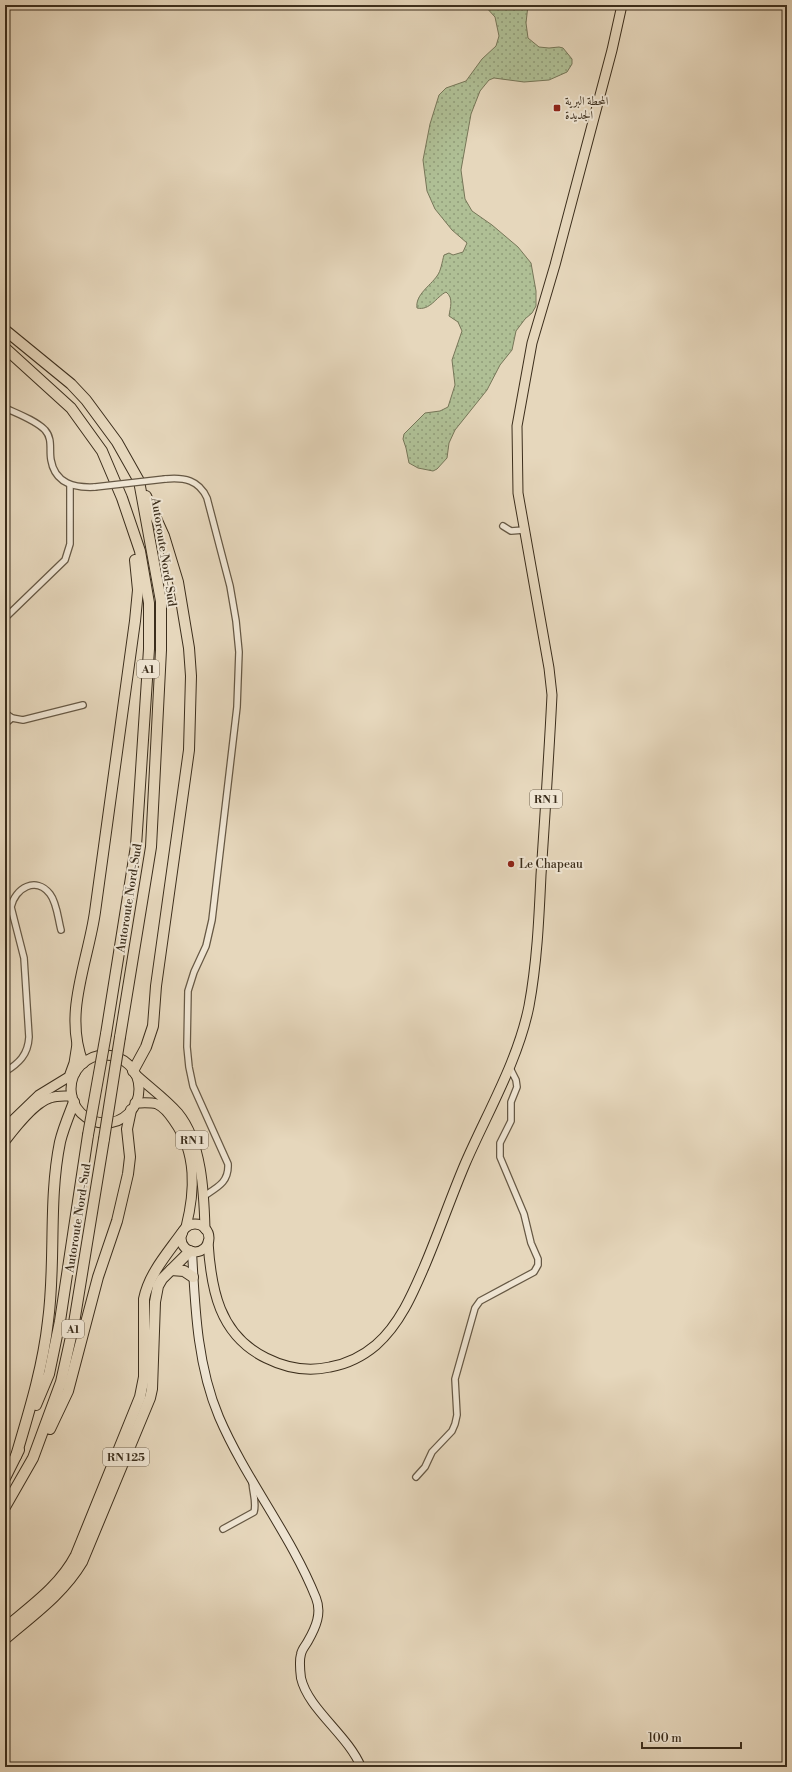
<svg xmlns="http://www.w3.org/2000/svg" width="792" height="1772" font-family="'Libre Bodoni',Amiri,serif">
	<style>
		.grass { fill: url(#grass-dots); stroke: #767658 }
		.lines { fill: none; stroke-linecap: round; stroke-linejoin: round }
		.street-casing { stroke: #665844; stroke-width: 8 }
		.secondary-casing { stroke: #3c2e1c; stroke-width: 10 }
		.primary-casing { stroke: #3c2e1c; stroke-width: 11 }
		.highway-casing { stroke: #3c2e1c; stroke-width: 12 }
		.street { stroke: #efe5d3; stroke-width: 5.5 }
		.secondary { stroke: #efe5d3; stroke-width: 8 }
		.primary { stroke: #e6d7bc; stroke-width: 9 }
		.highway { stroke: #e6d7bc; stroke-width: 10 }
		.street-bridge-casing { stroke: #665844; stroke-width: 8; stroke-linecap: butt }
		.highway-bridge-casing { stroke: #3c2e1c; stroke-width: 12; stroke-linecap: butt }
		.street-bridge { stroke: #efe5d3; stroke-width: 5.5 }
		.highway-bridge { stroke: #e6d7bc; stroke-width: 10 }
		.poi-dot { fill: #8f2418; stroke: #efe5d3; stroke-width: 1.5 }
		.labels { text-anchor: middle; stroke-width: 4; stroke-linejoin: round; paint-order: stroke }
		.shield { fill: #efe5d3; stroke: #726553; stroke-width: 1 }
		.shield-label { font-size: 11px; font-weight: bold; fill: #3c2e1c }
		.poi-label { font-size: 12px; fill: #3c2e1c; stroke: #efe5d3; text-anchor: start }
		.street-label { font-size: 12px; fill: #3c2e1c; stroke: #efe5d3 }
	</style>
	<defs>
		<pattern id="grass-dots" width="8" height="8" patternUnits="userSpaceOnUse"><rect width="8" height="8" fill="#afbf95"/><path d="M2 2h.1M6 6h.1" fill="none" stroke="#909c79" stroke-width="1.8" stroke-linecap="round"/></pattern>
	</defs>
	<rect width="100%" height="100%" fill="#e6d7bc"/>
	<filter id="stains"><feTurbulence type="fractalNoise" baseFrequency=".005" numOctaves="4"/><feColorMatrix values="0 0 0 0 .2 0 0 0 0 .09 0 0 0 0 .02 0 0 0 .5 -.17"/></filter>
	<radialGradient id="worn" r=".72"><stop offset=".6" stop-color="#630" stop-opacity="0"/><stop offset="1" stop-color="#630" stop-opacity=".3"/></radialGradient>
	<path class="grass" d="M484 5H528L526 23 528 38 539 47 549 48 559 47 563 48 572 59V64L567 72 549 80 524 82 494 78 489 80 480 91 471 114 461 170 465 199 472 211 492 225 518 247 531 263 536 291V306L532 313 525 319 516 331 512 350 500 365 487 390 455 430 449 443 447 458 437 469 433 471 418 468 409 463 406 448 403 439 404 434 425 413 440 411 448 407 455 385 452 360 462 331 458 322 449 316C450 308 454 298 446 292 436 297 430 311 417 308 415 295 430 286 437 276 441 271 442 262 444 255L449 253 453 255 463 252 467 243 452 230 435 209 427 191 423 160 430 124 439 95 446 88 466 81 482 59 496 46 499 36 495 17Z"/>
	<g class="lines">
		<defs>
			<g id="street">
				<path d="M5 408C18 414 35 420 45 430 53 439 49 450 51 460 55 484 75 488 95 487"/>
				<path d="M165 479C184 477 199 480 207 498L230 586 236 621 239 652 237 707 212 920 206 946 194 972 188 991 187 1047 189 1067 193 1086 228 1164C229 1182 218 1187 204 1196"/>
				<path d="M503 526 511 531 524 530"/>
				<path d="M5 618 65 560 70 544V486"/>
				<path d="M5 713 12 718 23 720 83 705"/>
				<path d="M5 724 12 718"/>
				<path d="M5 1072C19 1063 28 1055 29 1037L24 958 11 907C15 888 36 876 50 894 57 903 58 919 61 930"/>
				<path d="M416 1477 425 1467 432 1452 452 1431 455 1424 457 1415 455 1379 475 1308 480 1301 534 1272 538 1265V1259L531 1243 524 1214 500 1157V1143L511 1121V1102L517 1087 516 1080 509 1066"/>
				<path d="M223 1529 254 1512C257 1502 252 1491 252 1480"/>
			</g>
			<path id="secondary" d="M192 1251C195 1307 197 1365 219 1417 246 1480 291 1535 316 1598 322 1613 316 1627 308 1641 306 1645 302 1649 301 1654 299 1661 300 1670 301 1678 308 1709 348 1735 361 1767"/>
			<g id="primary">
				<circle cx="105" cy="1089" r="34"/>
				<path d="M70 1074 74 1063 77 1044"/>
				<path d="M135 1074C149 1087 166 1099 178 1113 202 1142 204 1193 205 1229"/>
				<path d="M135 1103C142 1103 150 1102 157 1104 164 1107 170 1115 174 1121 197 1153 195 1191 186 1227"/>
				<path d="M5 1131 11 1122 39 1095 75 1073"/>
				<path d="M5 1141C15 1128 34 1103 50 1098 57 1095 64 1096 72 1096"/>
				<circle cx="195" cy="1238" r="14"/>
				<path d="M208 1242C211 1289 219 1335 266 1358 286 1368 308 1372 330 1367 347 1364 363 1356 376 1345 400 1324 413 1293 425 1265 439 1232 451 1197 465 1164 487 1113 518 1061 529 1006 537 963 539 918 541 875 545 815 549 755 552 695L549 668 518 493 517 426 532 343 555 265 612 50 622 5"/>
			</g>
			<g id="highway">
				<path d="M5 330 71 384 86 400 117 442 139 481 161 601V650L151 847 120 1037"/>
				<path d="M5 348 71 408 102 451 122 498 140 551 149 603V649L136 846 106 1034"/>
				<path d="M83 1063C63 1013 88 962 95 912 108 815 121 718 135 621L138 590 135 560"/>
				<path d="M133 1071 146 1047 153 1026 156 986 189 750 191 676 189 648 178 582 164 536 146 496"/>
				<path d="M171 1270 184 1271 193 1277"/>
				<path d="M36 1405 49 1374 60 1321 88 1135"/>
				<path d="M50 1429 68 1391 98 1277 117 1221 128 1174 130 1157 127 1129 131 1110"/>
				<path d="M16 1456C29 1412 43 1367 48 1321 56 1262 48 1201 60 1142 63 1129 69 1115 74 1102"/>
				<path d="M5 1478 19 1450"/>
				<path d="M5 1507 33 1458 61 1382 74 1323 104 1139"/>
				<path d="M5 1628C31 1606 60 1586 76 1555L140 1397 144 1377V1299C149 1274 167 1254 182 1233"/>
				<path d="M5 1639C33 1615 63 1594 82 1562L150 1398 152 1389 155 1302 158 1286 162 1279 190 1251"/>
			</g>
		</defs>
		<use href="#street" class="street-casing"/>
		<use href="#secondary" class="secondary-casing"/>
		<use href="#primary" class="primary-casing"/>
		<use href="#highway" class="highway-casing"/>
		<use href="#street" class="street"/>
		<use href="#secondary" class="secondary"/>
		<use href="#primary" class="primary"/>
		<use href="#highway" class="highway"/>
		<defs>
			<path id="street-bridge" d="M95 487 165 479"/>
			<g id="highway-bridge">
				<path d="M88 1135 106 1034"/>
				<path d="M104 1139 120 1037"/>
			</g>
		</defs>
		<use href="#street-bridge" class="street-bridge-casing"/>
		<use href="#highway-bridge" class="highway-bridge-casing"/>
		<use href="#street-bridge" class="street-bridge"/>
		<use href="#highway-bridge" class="highway-bridge"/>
	</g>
	<g class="poi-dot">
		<rect x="553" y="104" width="8" height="8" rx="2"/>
		<circle cx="511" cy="864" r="4"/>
	</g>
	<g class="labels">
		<g class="shield">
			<rect x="137" y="660" width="22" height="18" rx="3"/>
			<rect x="530" y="790" width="32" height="18" rx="3"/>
			<rect x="176" y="1131" width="32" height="18" rx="3"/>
			<rect x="62" y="1320" width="22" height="18" rx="3"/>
			<rect x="103" y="1448" width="46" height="18" rx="3"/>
		</g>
		<g class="shield-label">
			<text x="148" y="673">A1</text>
			<text x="546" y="803">RN 1</text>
			<text x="192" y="1144">RN 1</text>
			<text x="73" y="1333">A1</text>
			<text x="126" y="1461">RN 125</text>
		</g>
		<g class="poi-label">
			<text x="565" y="105">المحطة البرية<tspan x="565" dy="14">الجديدة</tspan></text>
			<text x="519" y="868">Le Chapeau</text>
		</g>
		<g class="street-label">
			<text transform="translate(164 552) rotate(81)" y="4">Autoroute Nord-Sud</text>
			<text transform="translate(129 898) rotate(-81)" y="4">Autoroute Nord-Sud</text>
			<text transform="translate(78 1218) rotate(-81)" y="4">Autoroute Nord-Sud</text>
		</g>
	</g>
	<rect width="792" height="1772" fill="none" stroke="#e6d7bc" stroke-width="20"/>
	<rect x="6" y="6" width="780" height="1760" fill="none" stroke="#3c2e1c" stroke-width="2"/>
	<rect x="10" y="10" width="772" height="1752" fill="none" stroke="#3c2e1c"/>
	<path d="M642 1742v6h99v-6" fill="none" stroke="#3c2e1c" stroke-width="2"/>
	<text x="648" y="1742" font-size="12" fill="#3c2e1c" stroke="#efe5d3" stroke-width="3" paint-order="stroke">100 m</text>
	<rect width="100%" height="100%" filter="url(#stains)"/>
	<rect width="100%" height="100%" fill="url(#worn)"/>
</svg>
